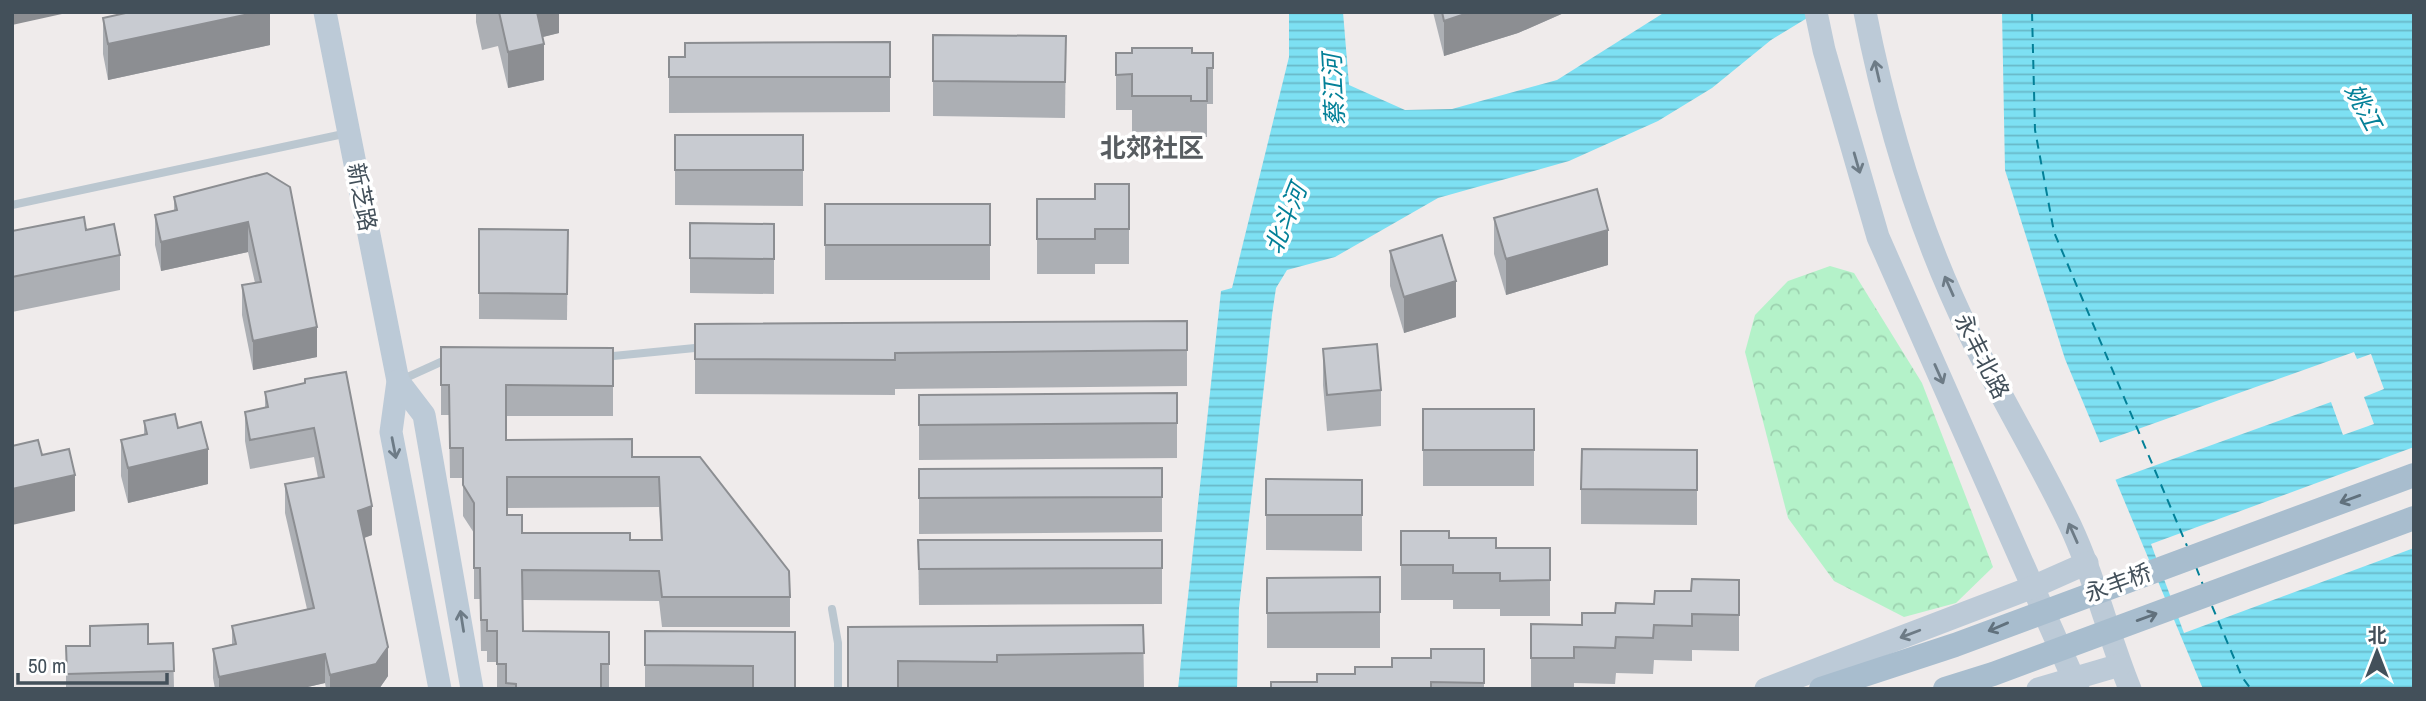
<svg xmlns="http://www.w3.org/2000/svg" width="2426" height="701" font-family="'Archivo Narrow','Noto Sans SC',sans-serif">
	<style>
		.park { fill: url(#park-crowns) }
		.water { fill: url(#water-rules) }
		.pier { fill: #efebeb }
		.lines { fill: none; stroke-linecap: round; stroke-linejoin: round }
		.ferry { stroke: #038098; stroke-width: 2; stroke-dasharray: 9 7; stroke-linecap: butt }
		.lane { stroke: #bbc7d0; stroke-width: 8 }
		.secondary { stroke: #bccad7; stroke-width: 23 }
		.primary-bridge { stroke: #a8bdce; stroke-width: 24 }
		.wall { fill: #acafb4; fill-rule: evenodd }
		.shaded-wall { fill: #8c8e92 }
		.building { fill: #c8cbd1; stroke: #8c8e92; stroke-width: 2; fill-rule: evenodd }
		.oneway { stroke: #6d7b86 }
		.oneway2 { stroke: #61717d }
		.labels { text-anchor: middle; stroke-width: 7; stroke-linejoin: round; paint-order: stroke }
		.street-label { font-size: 23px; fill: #43505a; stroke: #fff }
		.water-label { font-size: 24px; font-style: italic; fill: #038098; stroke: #fff }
		.quarter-label { font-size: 26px; font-weight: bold; fill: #585d61; stroke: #fff }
	</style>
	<defs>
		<pattern id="park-crowns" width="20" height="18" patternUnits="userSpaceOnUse" patternTransform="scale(1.75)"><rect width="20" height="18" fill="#b4f2c9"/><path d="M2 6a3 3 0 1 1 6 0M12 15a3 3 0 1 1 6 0" fill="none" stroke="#9cd1af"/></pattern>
		<pattern id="water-rules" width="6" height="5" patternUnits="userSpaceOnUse" patternTransform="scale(1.75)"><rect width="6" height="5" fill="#7de0f3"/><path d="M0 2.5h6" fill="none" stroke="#68b8c8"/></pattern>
	</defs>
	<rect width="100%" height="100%" fill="#efebeb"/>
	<path class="park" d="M1830 266 1854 273 1922 383 1993 567 1956 603 1904 617 1834 581 1788 518 1745 352 1755 315 1788 281Z"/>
	<g class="water">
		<path d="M1289 12H1343L1349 85 1405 110 1452 109 1557 80 1665 12H1817L1771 40 1712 88 1658 121 1569 161 1438 198 1335 257 1287 270 1276 288 1272 315 1239 608 1237 689H1178L1221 291 1232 288 1289 57Z"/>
		<path d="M2002 12H2414V689H2203L2065 359 2005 170Z"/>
	</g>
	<g class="pier">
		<path d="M2354 352 2357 359 2371 354 2384 389 2364 397 2374 424 2343 435 2331 402 2112 481 2096 444Z"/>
		<path d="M2414 447V548L2184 633 2151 544Z"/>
	</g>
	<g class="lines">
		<g class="ferry">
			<path d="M2032 12 2035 130 2054 232 2187 546"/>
			<path d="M2196 567 2203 585"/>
			<path d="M2212 606 2242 677 2251 689"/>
		</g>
		<g class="lane">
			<path d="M12 205 348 133"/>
			<path d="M603 357 705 347"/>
			<path d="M401 380 443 361H450"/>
			<path d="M832 609 838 643V689"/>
		</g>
		<g class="secondary">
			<path d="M325 12 398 381 391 432 440 689"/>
			<path d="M1816 12 1824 50 1878 237 2078 689"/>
			<path d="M1865 12C1887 124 1919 231 1969 333 2001 398 2039 460 2070 525 2095 578 2108 635 2130 689"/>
			<path d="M398 381 424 415 472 689"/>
			<path d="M1766 689 2033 587 2087 563"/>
			<path d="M2038 689 2120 665"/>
		</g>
		<g class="primary-bridge">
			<path d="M1821 689 1955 645 2414 475"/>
			<path d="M1945 689 1993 674 2414 518"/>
		</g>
	</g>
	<g class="wall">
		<path d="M123 12H270V45L108 80 103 54V18L123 14Z"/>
		<path d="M476 12H559V33L542 37 544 80 508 88 498 46 482 50 476 22Z"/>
		<path d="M1433 12H1566L1518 33 1444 56Z"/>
		<path d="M933 35 1066 36 1065 118 933 116Z"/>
		<path d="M1116 53H1213V104H1207V137H1191V131L1132 132V110H1116Z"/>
		<path d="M669 77H890V112L669 113Z"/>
		<path d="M675 135H803V206L675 205Z"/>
		<path d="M267 173 317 357 253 370 242 315V285L255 283 248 252 161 271 155 245V215L174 211V197Z"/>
		<path d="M1129 184V264H1095V274H1037V199H1095Z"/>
		<rect x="825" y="204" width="165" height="76"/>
		<path d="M1494 218 1608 265 1506 295 1494 254Z"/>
		<path d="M690 223 774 224V294L690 293Z"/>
		<path d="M479 229 568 230 567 320 479 319Z"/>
		<path d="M86 230 120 255V290L12 312V231Z"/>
		<path d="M1390 251 1456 317 1404 333 1390 286Z"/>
		<path d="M1187 321V386L895 389V395L695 394V324Z"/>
		<path d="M441 347 613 348V416H506V440L632 457H700L790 597V627H662L659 601 523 600V631L609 632V689H497V662H487V651H481L480 599H474V533L463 516V478H450L449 415H441ZM659 507 661 540H630L522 533 507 515V508Z"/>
		<path d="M1323 349 1381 390V426L1327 431 1323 385Z"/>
		<path d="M305 379 372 535 364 538 388 676 379 689H326L325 683 299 689H215L213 678V649L232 644V626L307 609 285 513V484L318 478 314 457 250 469 245 441V412L265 408V392L305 384Z"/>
		<path d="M1177 393V458L919 460V395Z"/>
		<rect x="1423" y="409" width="111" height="77"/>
		<path d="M144 421 178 428 208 484 128 503 121 476V440L144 435Z"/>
		<path d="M1697 450V525L1581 524V489Z"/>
		<path d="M1162 468V532L919 534V469Z"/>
		<path d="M1266 479 1362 480V551L1266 550Z"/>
		<path d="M1401 531 1449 538 1496 548H1550V616H1500V609H1453V600H1401Z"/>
		<path d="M918 540H1162V604L919 605Z"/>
		<path d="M1380 577V648H1267V578Z"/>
		<path d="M1739 580V651L1692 650V661L1654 660 1653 674 1616 673 1615 684 1574 683V689H1531V624L1582 625 1615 613 1654 604 1691 591Z"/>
		<path d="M1143 625 1144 687 997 688V689H848V627Z"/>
		<path d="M645 631 795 632V689H645Z"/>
		<path d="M173 643 174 689H66V646Z"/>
		<path d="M1484 649V689H1271L1317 682 1431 658Z"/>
	</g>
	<g class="shaded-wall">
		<path d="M12 12H71L12 25Z"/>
		<path d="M259 12H270V45L108 80V44Z"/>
		<path d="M535 12H559V33L535 39Z"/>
		<path d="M1471 12H1566L1518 33 1444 56V21Z"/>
		<path d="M544 44V80L508 88V52Z"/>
		<path d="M248 222V252L161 271V242Z"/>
		<path d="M1608 230V265L1506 295V259Z"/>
		<path d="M1456 281V317L1404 333V297Z"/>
		<path d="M317 327V357L253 370V341Z"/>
		<path d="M208 449V484L128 503V468Z"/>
		<path d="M75 475V511L12 525V489Z"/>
		<path d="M372 506V535L358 540V511Z"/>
		<path d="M388 647V676L379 689H330V675Z"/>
		<path d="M325 654V683L299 689H219V677Z"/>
	</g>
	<g class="building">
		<path d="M125 12H259L108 44 103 18 126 13Z"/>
		<path d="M499 12H537L544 44 508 52Z"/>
		<path d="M1442 12H1471L1444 21Z"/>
		<path d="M933 35 1066 36 1065 82 933 81Z"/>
		<path d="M890 42V77H669V57H685V43Z"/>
		<path d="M1132 48H1192V53H1213V68H1207V101H1191V96H1132V74L1116 75V53H1132Z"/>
		<rect x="675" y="135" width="128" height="35"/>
		<path d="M267 173 290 187 317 327 253 341 242 285 261 282 248 222 161 242 155 215 177 210 174 197Z"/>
		<path d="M1095 184H1129V229H1095V239H1037V199H1095Z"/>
		<path d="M1597 189 1608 230 1506 259 1494 218Z"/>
		<rect x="825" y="204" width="165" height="41"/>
		<path d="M84 217 86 230 114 224 120 255 12 277V231Z"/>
		<path d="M690 223 774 224V259L690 258Z"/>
		<path d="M479 229 568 230 567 294 479 293Z"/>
		<path d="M1442 235 1456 281 1404 297 1390 251Z"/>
		<path d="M1187 321V350L895 353V360L695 359V324Z"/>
		<path d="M1377 344 1381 390 1327 395 1323 349Z"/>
		<path d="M441 347 613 348V386L506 385V440L632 439V457H700L789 571 790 597H662L659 571 522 570 523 631 609 632V664H601V689H516V684L506 683V664H497V631H487V620H481L480 568H474V503L463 485V448H450L449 385H441ZM507 477H659L662 540H630V533H522V515H507Z"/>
		<path d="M346 372 372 506 358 511 388 647 376 664 330 675 325 654 219 677 213 649 236 644 232 626 314 608 285 484 324 477 314 428 250 440 245 412 268 407 265 392 305 383V379Z"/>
		<path d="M1177 393V423L919 425V395Z"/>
		<rect x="1423" y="409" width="111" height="41"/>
		<path d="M175 414 178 428 201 422 208 449 128 468 121 440 147 434 144 421Z"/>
		<path d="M38 440 42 455 69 449 75 475 12 489V446Z"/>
		<path d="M1582 449 1697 450V490L1581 489Z"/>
		<path d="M1162 468V497L919 498V469Z"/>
		<path d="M1266 479 1362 480V515H1266Z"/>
		<path d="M1401 531H1449V538H1496V548H1550V580L1500 581V573H1453V565H1401Z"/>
		<path d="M918 540H1162V568L919 569Z"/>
		<path d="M1380 577V612L1267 613V578Z"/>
		<path d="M1692 579 1739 580V615L1692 614V626L1654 625 1653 638 1616 637 1615 648 1574 647V658H1531V624L1582 625V613H1615L1616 603 1654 604 1655 591H1691Z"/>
		<path d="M148 624V644L173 643 174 671 67 674 66 646H90V626Z"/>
		<path d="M1143 625 1144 653 997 655V662L898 661V689H848V627Z"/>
		<path d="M645 631 795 632V689H753V666L645 665Z"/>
		<path d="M1431 649H1484V683L1431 682V689H1271V682H1317V674H1355V667H1392V658H1431Z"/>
	</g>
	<defs><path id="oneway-shaft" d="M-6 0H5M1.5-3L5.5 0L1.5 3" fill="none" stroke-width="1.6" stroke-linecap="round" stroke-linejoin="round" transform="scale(1.75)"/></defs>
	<g class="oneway">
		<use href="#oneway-shaft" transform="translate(1877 71) rotate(-103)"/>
		<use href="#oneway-shaft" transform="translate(1857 163) rotate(74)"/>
		<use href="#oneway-shaft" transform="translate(1949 286) rotate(-114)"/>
		<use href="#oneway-shaft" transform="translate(1939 374) rotate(66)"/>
		<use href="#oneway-shaft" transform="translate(394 448) rotate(79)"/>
		<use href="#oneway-shaft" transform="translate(2073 533) rotate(-114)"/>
		<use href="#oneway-shaft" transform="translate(462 621) rotate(-99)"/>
		<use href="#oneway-shaft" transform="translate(1910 634) rotate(159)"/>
	</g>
	<g class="oneway2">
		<use href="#oneway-shaft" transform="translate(2350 499) rotate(160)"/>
		<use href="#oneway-shaft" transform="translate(2147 617) rotate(-20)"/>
		<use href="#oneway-shaft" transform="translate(1998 627) rotate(157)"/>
	</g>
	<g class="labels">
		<g class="street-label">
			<text transform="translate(362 197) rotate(79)" y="8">新芝路</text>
			<text transform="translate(1982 356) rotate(63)" y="8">永丰北路</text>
			<text transform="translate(2118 583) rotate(-20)" y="8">永丰桥</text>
		</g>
		<g class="water-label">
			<text transform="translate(1334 90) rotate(-93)" y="8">蔡江河</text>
			<text transform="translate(2363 107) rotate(62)" y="8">姚江</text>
			<text transform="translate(1286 219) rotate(-68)" y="8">北斗河</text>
		</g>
		<g class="quarter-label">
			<text x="1152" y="157">北郊社区</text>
		</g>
	</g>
	<rect width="2426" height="701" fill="none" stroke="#43505a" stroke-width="28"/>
	<g transform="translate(2377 652)" stroke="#ffffff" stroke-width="5" paint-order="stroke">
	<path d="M0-5L12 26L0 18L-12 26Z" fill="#43505a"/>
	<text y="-10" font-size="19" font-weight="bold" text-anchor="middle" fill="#43505a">北</text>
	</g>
	<path d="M18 673v10h149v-10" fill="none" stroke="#43505a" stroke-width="3.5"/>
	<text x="28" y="673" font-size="21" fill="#43505a" stroke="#ffffff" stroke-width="5" paint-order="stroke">50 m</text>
</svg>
